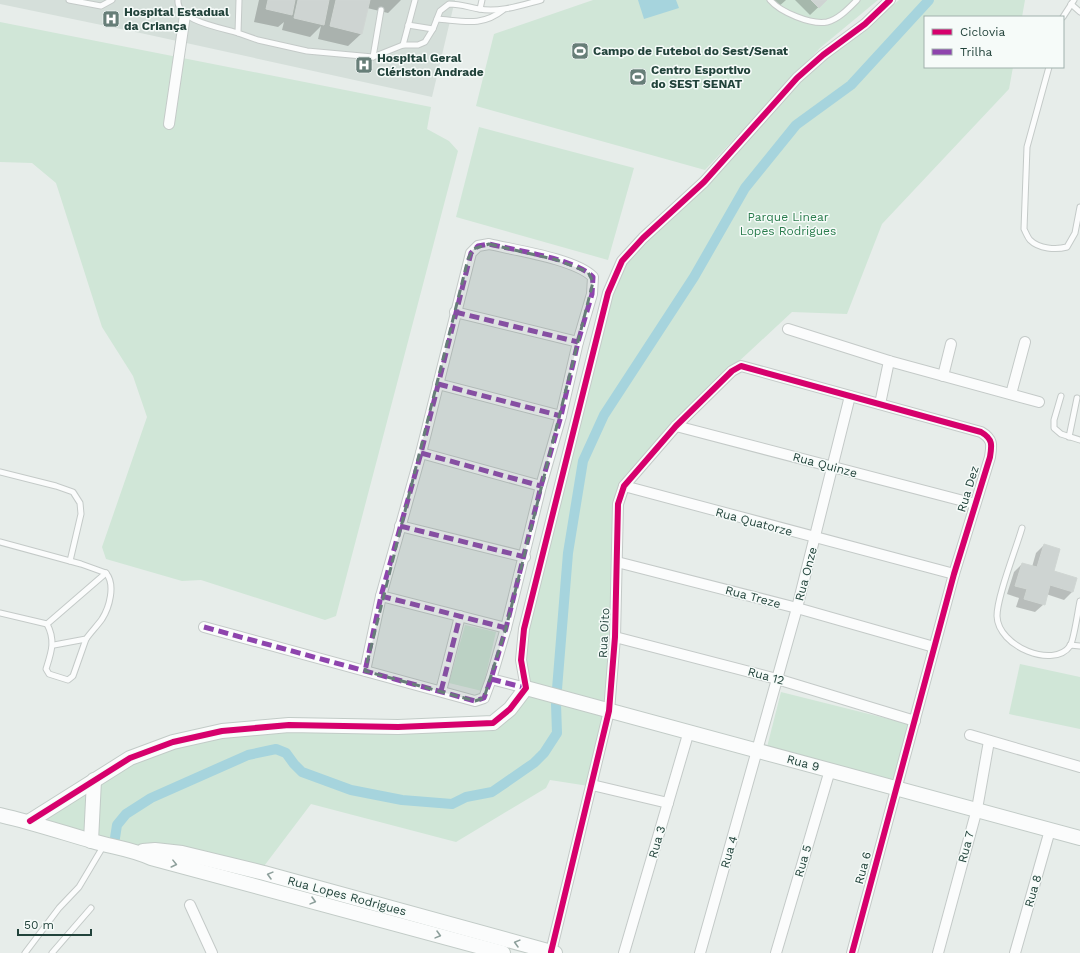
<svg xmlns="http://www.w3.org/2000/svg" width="1080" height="953" font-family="'Work Sans',sans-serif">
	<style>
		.built { fill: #d5dfda }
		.green { fill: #d0e6d7 }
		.water { fill: #a6d4dd }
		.shadow { fill: #0003 }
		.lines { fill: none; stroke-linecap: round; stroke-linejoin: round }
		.canal { stroke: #a6d4dd; stroke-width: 10 }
		.building { fill: #ced4d2; stroke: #d0d6d3 }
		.lane-casing { stroke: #c4cac8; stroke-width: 7 }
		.street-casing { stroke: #c4cac8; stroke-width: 12 }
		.secondary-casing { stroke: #c2cbc7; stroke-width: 16 }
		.lane { stroke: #fbfcfc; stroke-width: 5 }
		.street { stroke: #fbfcfc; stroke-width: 10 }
		.secondary { stroke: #fbfcfc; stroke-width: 14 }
		.quiet { stroke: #8e44ad; stroke-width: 5; stroke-dasharray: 10 5; stroke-linecap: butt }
		.cycleway-casing { stroke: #f6fbf9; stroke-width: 8 }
		.cycleway { stroke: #d6006c; stroke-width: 6 }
		.oneway { stroke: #8ea09c }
		.marked { fill: #677e78; fill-opacity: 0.2; stroke: #677e78; stroke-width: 3; stroke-dasharray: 8 5; stroke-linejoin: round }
		.labels { text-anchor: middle; stroke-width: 3; stroke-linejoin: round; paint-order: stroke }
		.poi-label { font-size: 12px; font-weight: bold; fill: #22433b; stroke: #f6fbf9; text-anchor: start }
		.park-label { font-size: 12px; fill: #297c4c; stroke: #f6fbf9 }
		.street-label { font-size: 12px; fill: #22433b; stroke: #f6fbf9 }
	</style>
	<rect width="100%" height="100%" fill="#e7edea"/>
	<path class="built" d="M0 0H455L432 97 145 34 0 4Z"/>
	<g class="green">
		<path d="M593 0H878L820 48 705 170 476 106 494 34Z"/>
		<path d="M899 0H1025L1022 17H925V67H1013L1009 89 882 224 847 314 792 312 735 365 624 485 617 637 595 787 550 780 546 788 456 842 311 804 255 878 35 819 94 778 226 726 491 722 520 695V661L609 293 624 261 705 182 801 76 873 23Z"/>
		<path d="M0 22 431 107 427 129 449 141 458 151 336 616 325 620 201 580 182 581 106 559 102 547 147 417 133 376 102 327 56 183 32 163 0 162Z"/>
		<path d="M479 127 634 168 608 260 456 217Z"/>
		<path d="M465 625 496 632 482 691 449 683Z"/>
		<path d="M1020 664 1080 677V729L1009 714Z"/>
		<path d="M781 692 909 724 895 780 767 747Z"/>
	</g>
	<path class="water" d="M638 0H676L679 8 644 19Z"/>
	<g class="shadow">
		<path d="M259 0H401L388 13 367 8 361 34 348 46 318 39 321 26 310 37 282 30 284 22 278 27 254 22Z"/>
		<path d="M770 0H786L777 8Z"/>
		<path d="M795 0H826L810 15Z"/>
		<path d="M1044 545 1053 572 1073 591 1064 600 1046 594 1044 604 1035 612 1016 607 1019 598 1007 594 1014 572 1022 564 1032 567 1036 553Z"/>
	</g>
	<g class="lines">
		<g class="canal">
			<path d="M557 689 568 553 583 461 604 415 694 277 745 188 796 125 851 85 929 0"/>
			<path d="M115 838 117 825 126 814 151 798 248 755 276 749 286 753 294 764 302 772 351 790 402 800 452 804 466 797 492 792 534 763 544 753 557 733 556 704"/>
		</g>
	</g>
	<g class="building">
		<path d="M268 0H295L292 15 266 9Z"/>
		<path d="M298 0H329L324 25 294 18Z"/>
		<path d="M336 0H370L362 34 330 26Z"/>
		<path d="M811 0H827L819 8Z"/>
		<path d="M1044 544 1060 549 1054 571 1077 578 1073 592 1050 585 1045 605 1024 599 1027 589 1015 586 1022 563 1037 567Z"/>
	</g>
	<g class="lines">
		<defs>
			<g id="lane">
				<path d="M69 0 101 6 112 0"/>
				<path d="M178 0C176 21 223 28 238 33"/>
				<path d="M239 0 238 33 258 40 307 51 373 57 403 45H418L425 42 433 29 440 11 449 4C460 4 468 7 479 9 499 13 522 5 541 0"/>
				<path d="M770 0C780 12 811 25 827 22 839 19 849 8 857 0"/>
				<path d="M1071 4 1080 12"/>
				<path d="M480 9 482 0"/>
				<path d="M1063 17 1074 0"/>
				<path d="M437 19C463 21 482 27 503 10"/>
				<path d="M408 25 433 29"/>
				<path d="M403 45 415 0"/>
				<path d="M373 57 381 10"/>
				<path d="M1049 67 1027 147 1024 229C1026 233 1028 238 1030 240 1039 249 1056 250 1067 247L1075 233 1080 207"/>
				<path d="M1061 396 1054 420V428L1061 434 1080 440"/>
				<path d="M1069 437 1077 398"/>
				<path d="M0 472 56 486 73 492 80 503 81 514 70 561"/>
				<path d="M1022 528C1016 549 997 596 997 616 998 647 1054 669 1070 646 1074 640 1078 610 1080 601"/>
				<path d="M0 542 81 564 106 573C116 585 109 608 102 619 97 626 91 632 86 639L54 645"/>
				<path d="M0 613 47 624 106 573"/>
				<path d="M47 624C56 641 51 653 46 669L49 674 68 680 73 676 86 639"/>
				<path d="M1070 645 1080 646"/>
				<path d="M25 953 59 908 79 887 104 845"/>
				<path d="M52 953 91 908"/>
			</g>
			<g id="street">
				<path d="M169 124 185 15"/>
				<path d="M455 312 578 342"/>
				<path d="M788 329 889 361 1039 402"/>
				<path d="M943 376 951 344"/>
				<path d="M438 384 561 416"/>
				<path d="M1011 394 1025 342"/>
				<path d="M880 404 889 361"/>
				<path d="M676 426 975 504"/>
				<path d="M421 453 541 486"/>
				<path d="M624 486 954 574"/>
				<path d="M400 526 525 557"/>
				<path d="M617 562 797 608 934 647"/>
				<path d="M381 596 506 628"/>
				<path d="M204 627 475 701 484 698 491 679 506 628 541 486 561 416 578 342 592 294 593 277C576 259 514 250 489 244L478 246 471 253 421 453 381 596 365 671"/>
				<path d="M615 637 777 679 915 721"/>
				<path d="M491 679 526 688 521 660 524 629 608 293 622 261 643 238 704 182 797 78 823 55 865 24 890 0"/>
				<path d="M441 691 460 616"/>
				<path d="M970 735 1080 767"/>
				<path d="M592 785 668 803"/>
				<path d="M190 905 212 953"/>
				<path d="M551 952 609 711 615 637 618 504 624 486 676 426 732 371 741 366 981 432C993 439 992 445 990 457L954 574 852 953"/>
				<path d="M624 953 689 731"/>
				<path d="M700 953 797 608 850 396"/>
				<path d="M776 953 830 770"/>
				<path d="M938 953 977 809 989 741"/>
				<path d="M1015 953 1050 830"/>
			</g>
			<g id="secondary">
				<path d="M0 815C31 822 61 832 92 841 112 847 132 849 151 858L503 953"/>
				<path d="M30 821 130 758 173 742 222 731 289 725 398 727 493 723 510 709 526 688 1080 838"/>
				<path d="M91 841 94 780"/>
				<path d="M143 851 155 850 182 853 264 873 555 953"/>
			</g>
		</defs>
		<use href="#lane" class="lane-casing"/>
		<use href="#street" class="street-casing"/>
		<use href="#secondary" class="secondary-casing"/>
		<use href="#lane" class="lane"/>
		<use href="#street" class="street"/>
		<use href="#secondary" class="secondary"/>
		<g class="quiet">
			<path d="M455 312 578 342"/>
			<path d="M438 384 561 416"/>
			<path d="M421 453 541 486"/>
			<path d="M400 526 525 557"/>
			<path d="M381 596 506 628"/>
			<path d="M204 627 475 701 484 698 491 679 506 628 541 486 561 416 578 342 592 294 593 277C576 259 514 250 489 244L478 246 471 253 421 453 381 596 365 671"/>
			<path d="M491 679 526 688"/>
			<path d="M441 691 460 616"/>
		</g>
		<defs>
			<g id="cycleway">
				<path d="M30 821 130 758 173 742 222 731 289 725 398 727 493 723 510 709 526 688 521 660 524 629 608 293 622 261 643 238 704 182 797 78 823 55 865 24 890 0"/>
				<path d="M551 952 609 711 615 637 618 504 624 486 676 426 732 371 741 366 981 432C993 439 992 445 990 457L954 574 852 953"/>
			</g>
		</defs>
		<use href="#cycleway" class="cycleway-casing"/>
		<use href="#cycleway" class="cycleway"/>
	</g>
	<defs><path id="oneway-chevron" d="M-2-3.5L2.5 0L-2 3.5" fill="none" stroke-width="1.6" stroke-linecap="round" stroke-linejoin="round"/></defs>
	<g class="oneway">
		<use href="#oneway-chevron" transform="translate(174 864) rotate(14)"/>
		<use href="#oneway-chevron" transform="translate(270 875) rotate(-165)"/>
		<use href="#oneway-chevron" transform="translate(313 901) rotate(15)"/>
		<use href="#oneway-chevron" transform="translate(438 935) rotate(15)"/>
		<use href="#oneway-chevron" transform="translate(517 943) rotate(-165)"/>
	</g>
	<path class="marked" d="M489 244 557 260 588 272 593 282 506 628 484 698 475 701 365 671 468 259 473 249Z"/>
	<defs>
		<symbol id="hospital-square" viewBox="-11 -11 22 22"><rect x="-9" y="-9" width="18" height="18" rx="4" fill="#677e78" stroke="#f6fbf9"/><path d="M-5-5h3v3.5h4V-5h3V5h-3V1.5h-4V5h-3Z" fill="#fff"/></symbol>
		<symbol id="stadium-square" viewBox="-11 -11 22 22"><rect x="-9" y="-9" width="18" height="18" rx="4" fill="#677e78" stroke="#f6fbf9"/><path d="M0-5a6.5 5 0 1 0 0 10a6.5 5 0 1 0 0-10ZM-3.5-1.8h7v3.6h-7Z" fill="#fff"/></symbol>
	</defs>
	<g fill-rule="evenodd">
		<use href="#hospital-square" x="101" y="9" width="20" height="20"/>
		<use href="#stadium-square" x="570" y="41" width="20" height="20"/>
		<use href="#hospital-square" x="354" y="55" width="20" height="20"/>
		<use href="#stadium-square" x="628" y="67" width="20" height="20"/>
	</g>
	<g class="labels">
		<g class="poi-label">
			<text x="124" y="16">Hospital Estadual<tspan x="124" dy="14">da Criança</tspan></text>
			<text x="593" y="55">Campo de Futebol do Sest/Senat</text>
			<text x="377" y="62">Hospital Geral<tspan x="377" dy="14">Clériston Andrade</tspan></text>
			<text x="651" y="74">Centro Esportivo<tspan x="651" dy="14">do SEST SENAT</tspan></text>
		</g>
		<g class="park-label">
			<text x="788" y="221">Parque Linear<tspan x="788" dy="14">Lopes Rodrigues</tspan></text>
		</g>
		<g class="street-label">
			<text transform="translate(825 465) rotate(15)" y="4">Rua Quinze</text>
			<text transform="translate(968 489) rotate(-73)" y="4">Rua Dez</text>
			<text transform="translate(754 522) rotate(15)" y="4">Rua Quatorze</text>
			<text transform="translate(806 574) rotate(-75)" y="4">Rua Onze</text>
			<text transform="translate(753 597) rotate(15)" y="4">Rua Treze</text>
			<text transform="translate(604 633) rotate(-87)" y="4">Rua Oito</text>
			<text transform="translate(766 676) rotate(15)" y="4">Rua 12</text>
			<text transform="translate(803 763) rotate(15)" y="4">Rua 9</text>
			<text transform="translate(657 842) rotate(-74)" y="4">Rua 3</text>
			<text transform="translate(966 847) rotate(-75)" y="4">Rua 7</text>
			<text transform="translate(729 852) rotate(-74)" y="4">Rua 4</text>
			<text transform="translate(803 861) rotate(-74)" y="4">Rua 5</text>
			<text transform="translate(863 868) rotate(-75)" y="4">Rua 6</text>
			<text transform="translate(1033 891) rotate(-74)" y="4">Rua 8</text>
			<text transform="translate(347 896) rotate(15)" y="4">Rua Lopes Rodrigues</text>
		</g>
	</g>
	<rect x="924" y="16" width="140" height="52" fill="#f6fbf9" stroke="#a1b1ad"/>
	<rect x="932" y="29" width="20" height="6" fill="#d6006c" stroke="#a1b1ad"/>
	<text x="960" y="36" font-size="12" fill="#22433b">Ciclovia</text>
	<rect x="932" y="49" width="20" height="6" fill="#8e44ad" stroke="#a1b1ad"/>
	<text x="960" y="56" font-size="12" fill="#22433b">Trilha</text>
	<path d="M18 929v6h73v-6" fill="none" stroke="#22433b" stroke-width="2"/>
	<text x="24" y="929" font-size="12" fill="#22433b" stroke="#f6fbf9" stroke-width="3" paint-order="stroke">50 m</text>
</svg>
